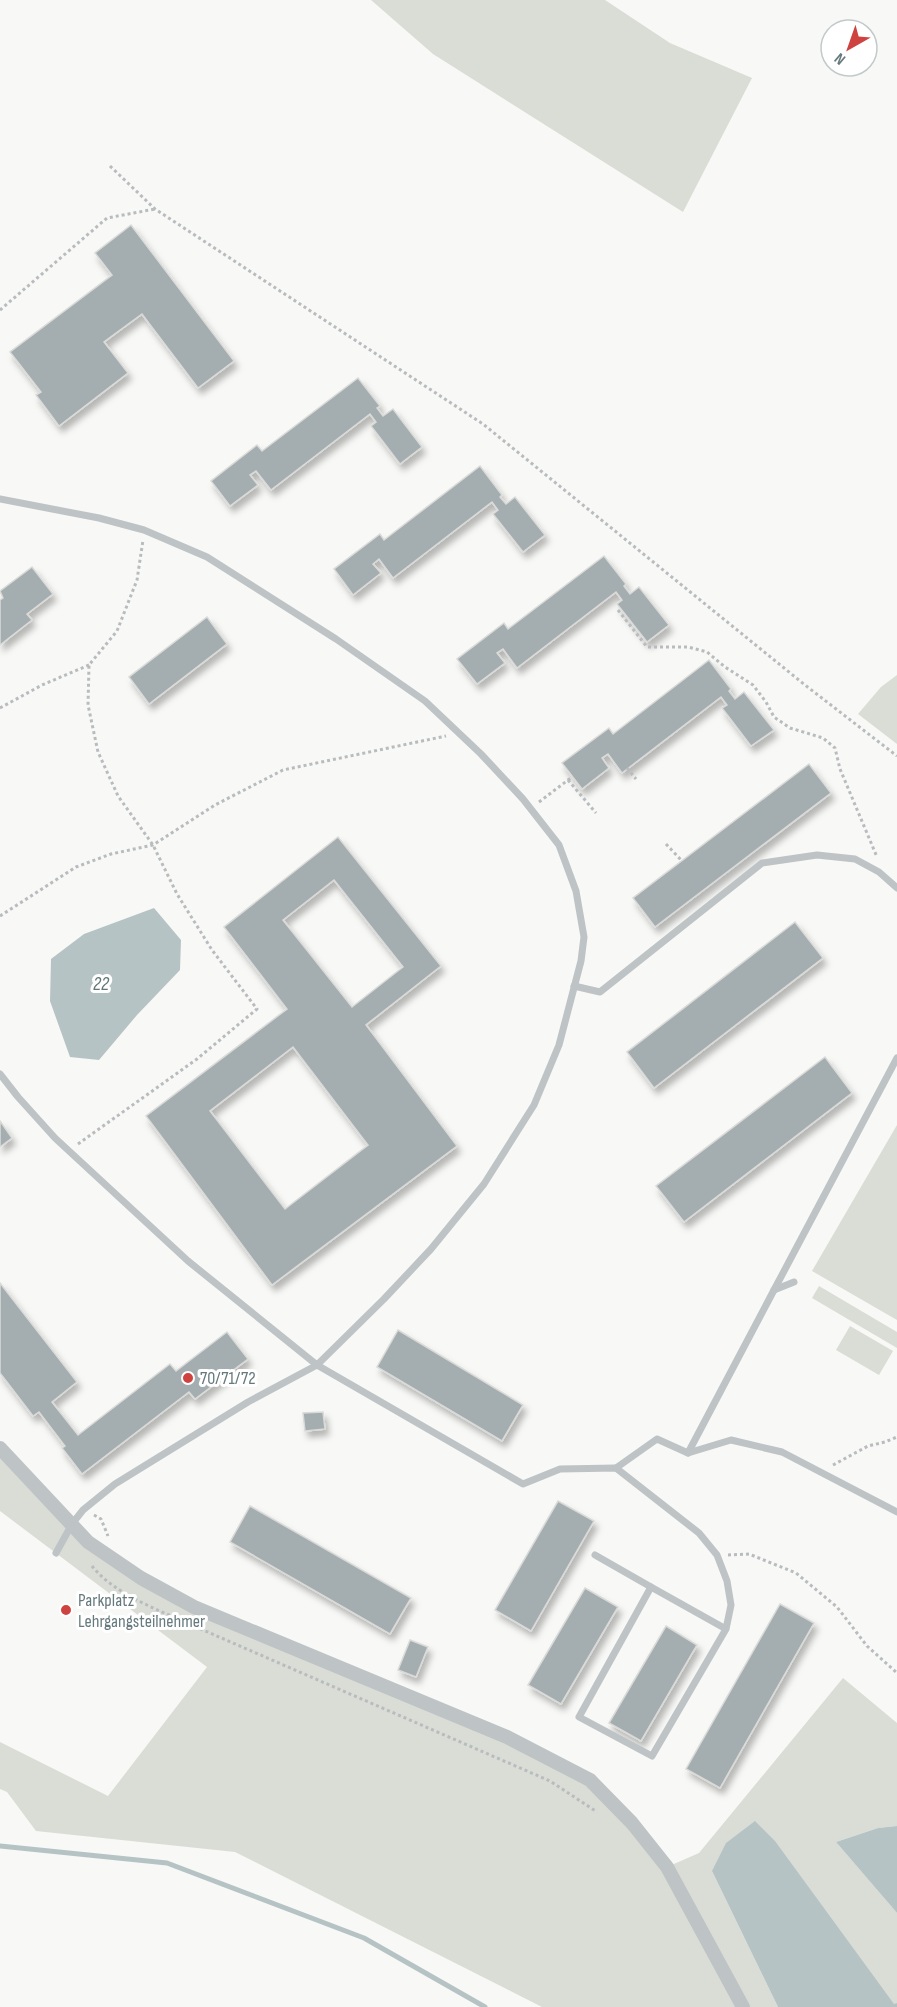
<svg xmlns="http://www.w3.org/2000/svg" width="897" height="2007" font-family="'Sofia Sans Condensed',sans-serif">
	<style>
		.green { fill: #daddd6 }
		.water { fill: #b6c3c4 }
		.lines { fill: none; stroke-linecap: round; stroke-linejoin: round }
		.stream { stroke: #b6c3c4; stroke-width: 5 }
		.building { fill: #a4aeb0; stroke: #dadad8; stroke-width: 1.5; fill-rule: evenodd; filter: url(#shadow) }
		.path { stroke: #b8bcbe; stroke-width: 3; stroke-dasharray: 3 3; stroke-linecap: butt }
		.lane { stroke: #bec3c5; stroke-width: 7 }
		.street { stroke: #bec3c5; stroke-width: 14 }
		.poi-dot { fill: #ce4340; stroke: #fff; stroke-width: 2 }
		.labels { text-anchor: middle; stroke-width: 6; stroke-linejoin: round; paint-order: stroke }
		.poi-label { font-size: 18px; fill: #66797d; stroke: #fff; text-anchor: start }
		.water-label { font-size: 20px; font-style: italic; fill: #617678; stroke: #fff }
	</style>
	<defs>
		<filter id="shadow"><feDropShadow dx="3.5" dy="6" stdDeviation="3" flood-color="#0004"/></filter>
	</defs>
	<rect width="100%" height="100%" fill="#f8f8f6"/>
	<g class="green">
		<path d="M371 0H605L670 43 752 78 683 212 433 54Z"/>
		<path d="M897 675V744L858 714 881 687Z"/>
		<path d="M897 1125V1320L812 1271Z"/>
		<path d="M819 1286 897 1332V1348L812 1298Z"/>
		<path d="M850 1326 893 1351 879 1375 836 1350Z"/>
		<path d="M0 1448 72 1524 141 1578 590 1780 667 1867 699 1853 843 1678 897 1723V1826L878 1828 836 1842 897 1913V2003L894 2005 712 1871 778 2007H542L235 1852 36 1831 7 1792 0 1789V1742L108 1796 207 1667 0 1511Z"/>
	</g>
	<g class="water">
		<path d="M154 908 181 940 180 970 137 1015 99 1060 70 1057 50 1001 51 959 84 934Z"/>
		<path d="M755 1821 775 1841 894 2004 897 2003V2007H778L712 1871 726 1843Z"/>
		<path d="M897 1826V1913L836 1842 878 1828Z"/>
	</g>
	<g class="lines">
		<path class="stream" d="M0 1846 167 1863 364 1938 485 2007"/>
	</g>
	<g class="building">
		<path d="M131 225 234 361 198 388 142 314 104 342 128 373 59 426 36 395 41 392 10 352 112 275 95 253Z"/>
		<path d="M358 378 380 406 377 408 383 416 393 409 422 447 400 464 371 426 376 422 370 414 271 490 256 471 250 475 258 485 230 506 211 481 257 445 262 451Z"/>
		<path d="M480 466 502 495 500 497 506 504 515 497 545 535 523 552 493 514 498 510 492 502 393 578 379 559 373 564 381 573 353 595 334 569 380 534 384 540Z"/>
		<path d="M604 556 626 584 624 586 630 594 639 587 669 625 647 642 617 604 622 600 616 592 517 668 503 649 497 653 505 663 477 684 457 659 504 623 508 629Z"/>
		<path d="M32 567 53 594 27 614 32 620 0 645V600L3 598 0 591Z"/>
		<path d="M207 617 227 644 149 704 129 677Z"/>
		<path d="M709 660 731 689 729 691 735 699 744 692 774 730 751 746 722 708 727 705 721 697 622 773 608 754 602 758 609 768 582 789 562 763 609 728 613 734Z"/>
		<path d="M809 764 831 793 655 927 633 898Z"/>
		<path d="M338 837 441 966 366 1025 457 1146 272 1285 146 1116 287 1009 224 927ZM334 880 403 967 352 1007 283 920ZM293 1047 368 1145 285 1209 210 1111Z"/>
		<path d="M795 922 823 958 654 1088 627 1052Z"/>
		<path d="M825 1057 852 1093 684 1222 656 1186Z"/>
		<path d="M0 1121 12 1138 0 1147Z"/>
		<path d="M0 1283 77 1382 52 1402 78 1435 170 1364 176 1371 227 1332 248 1359 195 1399 189 1392 82 1474 62 1448 65 1446 39 1412 33 1416 0 1373Z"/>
		<path d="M398 1330 523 1405 502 1441 377 1367Z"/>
		<path d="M323 1412 325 1429 305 1431 303 1413Z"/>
		<path d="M558 1501 594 1521 531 1631 495 1610Z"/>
		<path d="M250 1506 411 1598 390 1634 230 1542Z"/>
		<path d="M585 1588 618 1607 561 1704 528 1685Z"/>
		<path d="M780 1604 814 1623 720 1788 686 1769Z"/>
		<path d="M666 1626 697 1645 641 1741 609 1723Z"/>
		<path d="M410 1640 428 1647 416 1677 398 1670Z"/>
	</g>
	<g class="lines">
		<g class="path">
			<path d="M110 166 155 209 483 424 805 685 897 756"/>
			<path d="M0 310 107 218 155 209"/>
			<path d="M618 610 647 647H688L707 652 725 667 753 685 766 702 774 717 790 728 823 738 835 748 840 769 877 857"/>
			<path d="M0 708 42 685 89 665"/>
			<path d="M627 768 636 779"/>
			<path d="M568 780 596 813"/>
			<path d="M539 802 572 777"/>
			<path d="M666 844 682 861"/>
			<path d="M0 916 76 867 111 854 153 845 215 805 283 770 446 736"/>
			<path d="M78 1144 197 1059 257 1009 212 950 177 894 153 845 118 796 98 752 88 705 89 665 117 631 137 580 143 540"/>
			<path d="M833 1465 868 1446 885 1442 897 1437"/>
			<path d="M94 1515 101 1519 108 1536"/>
			<path d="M728 1555 749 1554 796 1573 837 1607 867 1646 897 1673"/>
			<path d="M92 1566C113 1593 156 1609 187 1623L550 1781 597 1812"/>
		</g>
		<g class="lane">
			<path d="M0 499 99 518 144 530 207 557 336 639 425 701 481 754 523 799 559 845 576 891 584 937 581 961 559 1045 534 1105 484 1184 431 1249 384 1299 317 1365 248 1402 115 1484 83 1510 72 1524 56 1553"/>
			<path d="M574 986 600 992 762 863 817 855 855 859 879 872 897 888"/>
			<path d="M0 1074 18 1097 55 1138 188 1261 317 1365 523 1484 560 1469 616 1468 699 1533 717 1555 727 1581 731 1605 726 1629 652 1756 579 1717 651 1587 726 1629"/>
			<path d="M774 1290 897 1058"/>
			<path d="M688 1453 774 1290 794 1282"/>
			<path d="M616 1468 657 1439 688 1453 731 1440 782 1452 897 1512"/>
			<path d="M595 1555 651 1587"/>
		</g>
		<path class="street" d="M0 1448 88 1542 141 1578 194 1607 507 1737 590 1780 632 1823 667 1867 743 2007"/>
	</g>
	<g class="poi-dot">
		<circle cx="188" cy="1378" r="6"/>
		<circle cx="66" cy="1610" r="6"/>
	</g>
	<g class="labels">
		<g class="poi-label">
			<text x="200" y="1384">70/71/72</text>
			<text x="78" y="1606">Parkplatz<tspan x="78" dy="21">Lehrgangsteilnehmer</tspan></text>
		</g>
		<g class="water-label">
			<text x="101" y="990">22</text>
		</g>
	</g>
	<g transform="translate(849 48) rotate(220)"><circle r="28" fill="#ffffff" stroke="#c2c9cb" stroke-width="1.5"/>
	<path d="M0-4.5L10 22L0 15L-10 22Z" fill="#ce4340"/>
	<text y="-9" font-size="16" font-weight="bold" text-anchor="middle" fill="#66797d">N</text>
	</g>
</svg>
